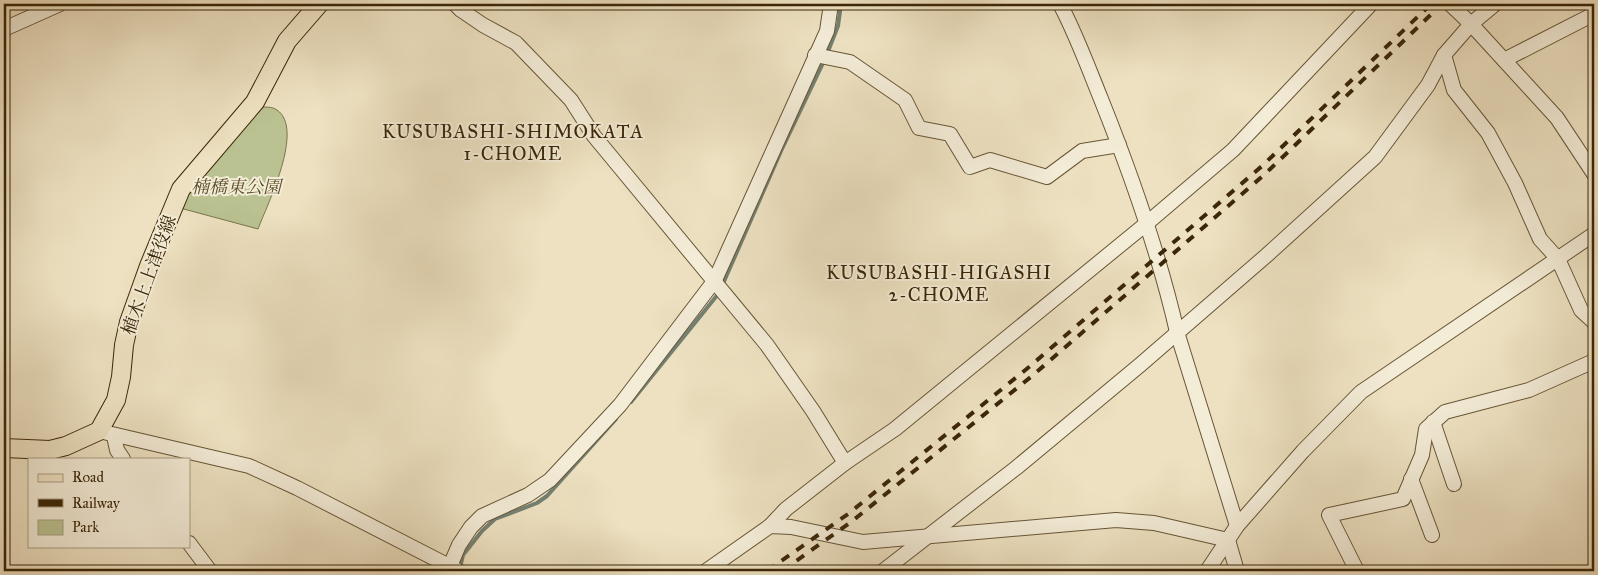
<svg xmlns="http://www.w3.org/2000/svg" width="1598" height="575" font-family="'IM FELL Great Primer','Noto Serif JP',serif">
	<style>
		.green { fill: #bac291; stroke: #7a744c }
		.lines { fill: none; stroke-linecap: round; stroke-linejoin: round }
		.stream { stroke: #748071; stroke-width: 4 }
		.minor-casing { stroke: #685536; stroke-width: 16 }
		.major-casing { stroke: #3b2607; stroke-width: 20 }
		.minor { stroke: #f3ecd7; stroke-width: 14 }
		.major { stroke: #ede1c1; stroke-width: 18 }
		.rail { stroke: #3b2607; stroke-width: 4; stroke-dasharray: 9 9; stroke-linecap: butt }
		.labels { text-anchor: middle; stroke-width: 4; stroke-linejoin: round; paint-order: stroke }
		.park-label { font-size: 18px; font-style: italic; fill: #5b4d2a; stroke: #f3ecd7 }
		.street-label { font-size: 18px; fill: #3b2607; stroke: #f3ecd7 }
		.neighbourhood-label { font-size: 19px; letter-spacing: 1px; fill: #3b2607; stroke: #f3ecd7 }
	</style>
	<rect width="100%" height="100%" fill="#ede1c1"/>
	<filter id="stains"><feTurbulence type="fractalNoise" baseFrequency=".004" numOctaves="4"/><feColorMatrix values="0 0 0 0 .2 0 0 0 0 .09 0 0 0 0 .02 0 0 0 .5 -.17"/></filter>
	<radialGradient id="worn" r=".72"><stop offset=".6" stop-color="#630" stop-opacity="0"/><stop offset="1" stop-color="#630" stop-opacity=".3"/></radialGradient>
	<path class="green" d="M262 107C267 107 273 107 277 110 305 129 267 205 258 229L180 208 191 187Z"/>
	<g class="lines">
		<g class="stream">
			<path d="M827 54 838 26 841 4"/>
			<path d="M722 286 781 151 824 61"/>
			<path d="M631 402 719 293"/>
			<path d="M460 568 463 555 482 531 495 519 537 503 547 496 616 419"/>
		</g>
		<defs>
			<g id="minor">
				<path d="M455 4 461 10 483 25 516 43 571 100 594 136 767 345 813 411 845 463"/>
				<path d="M1060 4C1076 34 1088 67 1101 99 1131 174 1159 253 1177 332L1237 526"/>
				<path d="M1450 4 1471 24 1557 118 1594 174"/>
				<path d="M4 29 60 4"/>
				<path d="M815 55 850 62 905 100 919 128 950 134 970 167 990 160 1047 177 1082 151 1119 145"/>
				<path d="M1444 55 1454 90 1488 133 1515 183 1540 239 1558 259 1581 310 1594 322"/>
				<path d="M1504 60 1594 14"/>
				<path d="M1433 422 1454 484"/>
				<path d="M99 431 249 466 297 488 457 570"/>
				<path d="M114 436 117 450 123 459"/>
				<path d="M1411 479 1432 535"/>
				<path d="M770 526 786 509 845 463 895 429 1146 224 1233 150 1371 4"/>
				<path d="M1228 540 1237 571"/>
				<path d="M189 543 210 571"/>
				<path d="M450 571V566L459 545 471 527 482 516 528 495 550 480 620 405 715 280 827 31 831 4"/>
				<path d="M706 571 770 526 791 527 863 542 1116 520 1154 523 1228 540"/>
				<path d="M883 571 1016 468 1140 365 1267 255 1375 157 1428 85 1444 55 1471 24 1495 4"/>
				<path d="M1207 571 1237 526 1303 451 1361 392 1594 234"/>
				<path d="M1357 571 1329 515 1403 499 1422 455 1426 429 1445 412 1529 390 1594 361"/>
			</g>
			<path id="major" d="M4 448 50 450 66 446 99 431 116 400 121 377 124 345 129 322 149 266 181 189 255 102 287 41 319 4"/>
		</defs>
		<use href="#minor" class="minor-casing"/>
		<use href="#major" class="major-casing"/>
		<use href="#minor" class="minor"/>
		<use href="#major" class="major"/>
		<g class="rail">
			<path d="M767 571 848 514 1029 367 1262 166 1431 4"/>
			<path d="M782 571 851 522 1032 376 1265 174 1442 4"/>
		</g>
	</g>
	<g class="labels">
		<g class="park-label">
			<text x="236" y="193">楠橋東公園</text>
		</g>
		<g class="street-label">
			<text transform="translate(149 275) rotate(-70)" y="6">植木上上津役線</text>
		</g>
		<g class="neighbourhood-label">
			<text x="513" y="138">KUSUBASHI-SHIMOKATA<tspan x="513" dy="22">1-CHOME</tspan></text>
			<text x="939" y="279">KUSUBASHI-HIGASHI<tspan x="939" dy="22">2-CHOME</tspan></text>
		</g>
	</g>
	<rect width="1598" height="575" fill="none" stroke="#ede1c1" stroke-width="20"/>
	<rect x="5" y="5" width="1588" height="565" fill="none" stroke="#3b2607" stroke-width="2.5"/>
	<rect x="10" y="10" width="1578" height="555" fill="none" stroke="#3b2607"/>
	<rect x="28" y="458" width="162" height="90" fill="#f3ecd7" stroke="#a99d84"/>
	<rect x="38" y="474" width="25" height="8" fill="#ede1c1" stroke="#a99d84"/>
	<text x="72" y="482" font-size="15" fill="#3b2607">Road</text>
	<rect x="38" y="499" width="25" height="8" fill="#3b2607" stroke="#a99d84"/>
	<text x="72" y="508" font-size="15" fill="#3b2607">Railway</text>
	<rect x="38" y="520" width="25" height="15" fill="#bac291" stroke="#a99d84"/>
	<text x="72" y="532" font-size="15" fill="#3b2607">Park</text>
	<rect width="100%" height="100%" filter="url(#stains)"/>
	<rect width="100%" height="100%" fill="url(#worn)"/>
</svg>
